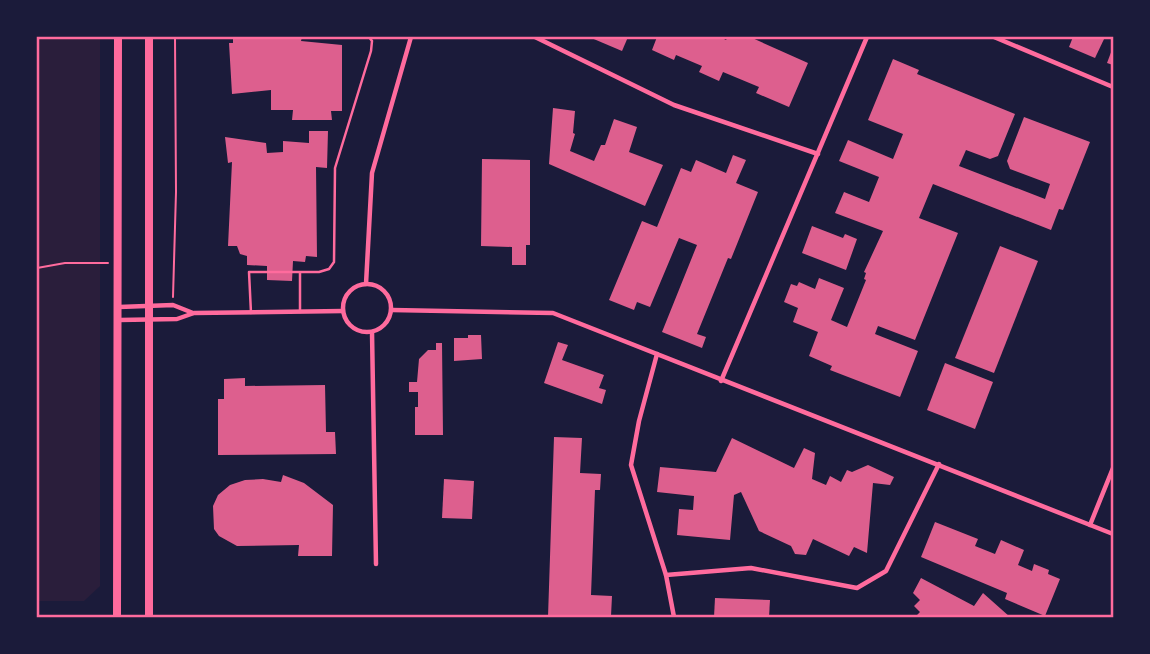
<svg xmlns="http://www.w3.org/2000/svg" width="1150" height="654" font-family="'Source Serif 4',serif">
	<style>
		.green { fill: #2a1e3b }
		.building { fill: #dd5f8e }
		.lines { fill: none; stroke-linecap: round; stroke-linejoin: round }
		.path { stroke: #ff6b9d; stroke-width: 2 }
		.service { stroke: #ff6b9d; stroke-width: 2.5 }
		.minor { stroke: #ff6b9d; stroke-width: 4.5 }
		.trunk { stroke: #ff6b9d; stroke-width: 8 }
		.neatline { fill: none; stroke: #ff6b9d; stroke-width: 2.5 }
	</style>
	<rect width="100%" height="100%" fill="#1b1b3a"/>
	<path class="green" d="M37 37H100V586L84 601H37Z"/>
	<g class="building">
		<path d="M233 37H302L301 41 342 45V111H331L332 120H292L293 110H271V90L232 94 229 43H233Z"/>
		<path d="M589 37H628L622 51Z"/>
		<path d="M657 37H720L726 40 728 37H750L808 63 789 107 756 93 759 87 723 72 719 81 699 72 702 66 676 55 674 60 652 50Z"/>
		<path d="M1073 37H1105L1095 58 1069 47Z"/>
		<path d="M1113 47V65L1107 63Z"/>
		<path d="M893 59 919 70 917 74 1015 114 998 156 990 159 966 150 959 166 1045 199 1050 184 1010 169 1007 161 1024 117 1090 142 1063 210 1059 209 1051 230 933 184 919 218 958 233 915 340 878 326 875 334 918 351 900 397 830 370 832 366 809 356 818 332 793 322 798 308 784 302 791 284 797 286 799 282 815 289 819 278 844 288 831 320 847 327 866 280 864 279 866 273 864 272 883 231 835 213 844 192 869 202 879 177 839 161 848 140 893 159 903 134 868 120Z"/>
		<path d="M553 108 575 111 573 133 575 134 570 151 594 161 601 145H605L614 119 637 127 629 152 663 165 645 206 549 164Z"/>
		<path d="M309 131H328L327 168 316 167 317 257 306 256 305 262 293 261 292 281 267 280V266L247 265V256L240 254 237 246H228L232 162 228 163 225 137 266 143 267 153 283 152V141L309 143Z"/>
		<path d="M733 155 746 160 736 183 758 192 731 259 728 258 697 334 706 337 702 348 662 332 697 245 679 238 650 307 637 302 634 310 609 300 642 221 657 227 681 168 691 172 696 160 726 173Z"/>
		<path d="M482 159 530 160V245H526V265H512V247L481 246Z"/>
		<path d="M812 226 843 238 845 234 857 239 846 270 802 253Z"/>
		<path d="M1000 246 1038 261 994 373 955 358Z"/>
		<path d="M468 335H481L482 359 454 361V338H468Z"/>
		<path d="M558 342 568 345 562 360 604 375 599 388 606 390 602 404 544 383Z"/>
		<path d="M436 343H442L443 435H415V407H418V392H409V382H417L419 359 428 350H436Z"/>
		<path d="M945 363 993 382 975 429 927 410Z"/>
		<path d="M245 378V386L325 385 326 432H335L336 454 218 455V399H224V379Z"/>
		<path d="M554 437 582 438 580 473 601 474 600 490H595L591 595 612 596 611 616 609 617H548Z"/>
		<path d="M732 438 794 468 804 448 815 453 812 479 826 485 830 476 841 482 847 470 852 472 868 465 894 477 890 485 873 483 867 553 854 547 849 556 813 539 806 555 795 554 791 546 759 531 741 492 734 495 730 540 677 535 679 509 693 510 694 496 657 492 660 467 716 472Z"/>
		<path d="M283 475 304 483 333 505 332 556H298L299 545 237 546 219 536 214 529 213 506 218 495 230 485 245 480 263 479 281 482Z"/>
		<path d="M444 479 474 481 472 519 442 518Z"/>
		<path d="M935 522 978 539 975 546 995 554 1001 540 1024 550 1018 565 1032 571 1034 564 1049 570 1048 574 1060 579 1045 616 1005 599 1007 593 921 557Z"/>
		<path d="M921 578 974 606 983 593 1010 617H915L920 612 914 606 920 600 913 593Z"/>
		<path d="M715 598 770 600 769 617H714Z"/>
	</g>
	<g class="lines">
		<g class="path">
			<path d="M37 268 65 263H108"/>
			<path d="M173 297 176 192 175 37"/>
		</g>
		<g class="service">
			<path d="M300 273V312"/>
			<path d="M251 313 249 272H319L329 269 334 262 335 168 371 51 372 41 369 37"/>
		</g>
		<g class="minor">
			<path d="M535 37 674 105 818 154"/>
			<path d="M994 37 1113 87"/>
			<circle cx="367" cy="308" r="24"/>
			<path d="M366 284 372 173 411 37"/>
			<path d="M119 307 173 305 193 313"/>
			<path d="M392 310 553 313 1113 534"/>
			<path d="M119 320 177 319 194 313 343 311"/>
			<path d="M372 332 376 564"/>
			<path d="M657 354 639 421 631 465 666 575 674 617"/>
			<path d="M721 381 867 37"/>
			<path d="M1090 525 1113 468"/>
			<path d="M666 575 751 568 857 588 886 571 939 464"/>
		</g>
		<g class="trunk">
			<path d="M117 617 118 37"/>
			<path d="M149 617V37"/>
		</g>
	</g>
	<rect width="1150" height="654" fill="none" stroke="#1b1b3a" stroke-width="77"/>
	<rect x="38" y="38" width="1074" height="578" class="neatline"/>
</svg>
